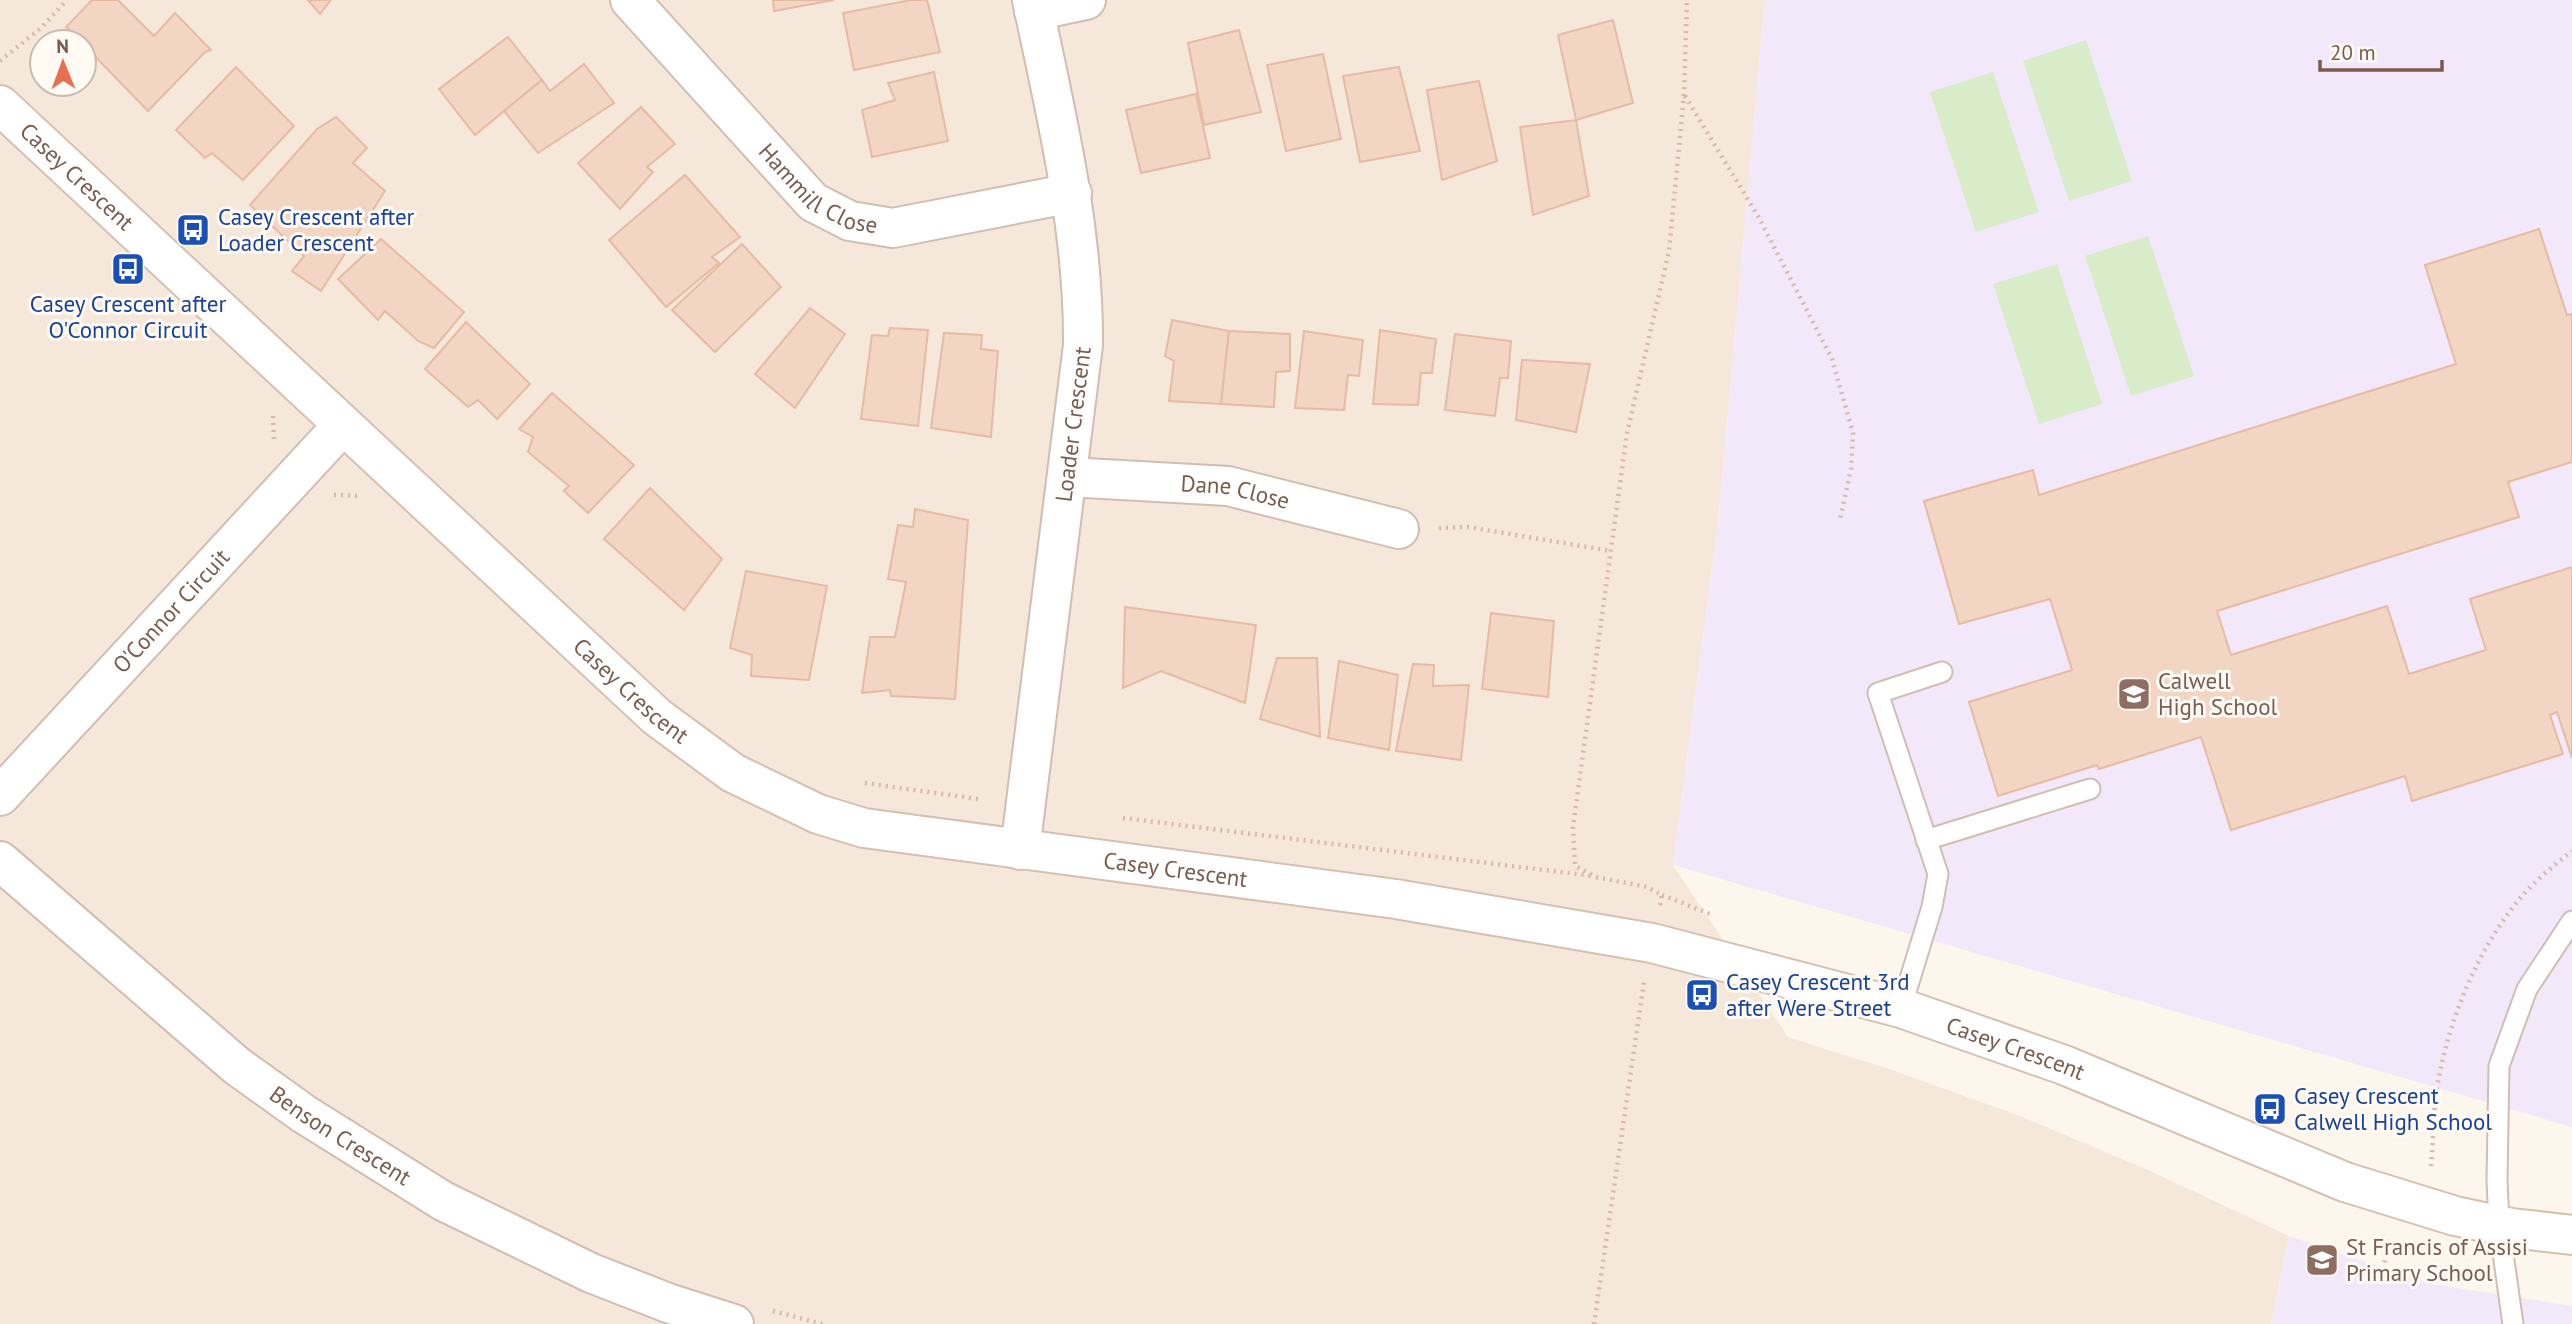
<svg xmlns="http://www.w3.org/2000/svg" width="2572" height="1324" font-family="'PT Sans',sans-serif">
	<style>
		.residential { fill: #f5e8da; fill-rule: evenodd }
		.education { fill: #f3e8fa }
		.green { fill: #d8ecc9 }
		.building { fill: #f3d5c3; stroke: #e6bba3; stroke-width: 2 }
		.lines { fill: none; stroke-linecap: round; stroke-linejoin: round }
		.lane-casing { stroke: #d1beb0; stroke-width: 23 }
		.street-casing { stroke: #d1beb0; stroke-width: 42 }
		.secondary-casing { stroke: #d6c0b0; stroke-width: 42 }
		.path { stroke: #d9b8a5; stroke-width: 4.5; stroke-dasharray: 2 5; stroke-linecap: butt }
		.lane { stroke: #fff; stroke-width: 19 }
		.street { stroke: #fff; stroke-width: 38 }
		.secondary { stroke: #fff; stroke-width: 38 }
		.labels { text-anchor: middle; stroke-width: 6; stroke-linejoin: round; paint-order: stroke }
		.street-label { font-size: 23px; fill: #7a5c4d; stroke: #fffaf3 }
		.transit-label { font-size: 23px; fill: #164399; stroke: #fffaf3; text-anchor: start }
		.education-label { font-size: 23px; fill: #785e54; stroke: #fffaf3; text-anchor: start }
	</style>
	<rect width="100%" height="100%" fill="#fdf6ec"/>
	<path class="residential" d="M0 0H1765L1718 523 1673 865 1788 1037 1892 1070 2020 1116 2148 1170 2289 1236 2271 1324H0ZM42 42H84V84H42Z"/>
	<g class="education">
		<path d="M1765 0H2572V1127L1673 865 1718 523Z"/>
		<path d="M2289 1236 2432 1284 2572 1306V1324H2271Z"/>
	</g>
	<g class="green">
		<path d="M2086 40 2132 181 2069 201 2023 61Z"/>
		<path d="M1993 72 2039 212 1976 232 1930 92Z"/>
		<path d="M2148 236 2194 376 2131 396 2085 256Z"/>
		<path d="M2057 264 2102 404 2039 424 1993 284Z"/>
	</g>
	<g class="building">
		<path d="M92 0H118L154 36 175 13 211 50 205 52 148 111 84 45V42H81L66 27Z"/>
		<path d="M308 0H331L320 14Z"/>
		<path d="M773 0H834L774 11Z"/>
		<path d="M911 0H927L940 52 854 70 843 13Z"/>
		<path d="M1613 20 1633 103 1576 120 1558 35Z"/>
		<path d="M1239 30 1261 112 1204 125 1188 43Z"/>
		<path d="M508 37 542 80 475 135 439 89Z"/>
		<path d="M1323 54 1341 139 1286 151 1267 65Z"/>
		<path d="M584 64 614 103 538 153 504 111 542 80 550 91Z"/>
		<path d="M236 67 294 126 243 180 212 153 205 158 176 130Z"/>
		<path d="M1399 67 1420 151 1360 162 1343 76Z"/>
		<path d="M934 72 948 141 872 157 862 110 895 100 888 83Z"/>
		<path d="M1479 81 1497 161 1442 180 1427 90Z"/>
		<path d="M1196 94 1210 158 1141 173 1126 110Z"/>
		<path d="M641 107 675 144 647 167 653 172 620 209 578 163Z"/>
		<path d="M336 117 367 148 353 163 385 191 321 291 292 271 304 256 250 205 317 129Z"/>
		<path d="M1576 120 1589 196 1533 215 1520 127Z"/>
		<path d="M685 175 740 237 712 257 719 263 666 307 609 240Z"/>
		<path d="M2539 229 2567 315 2572 314V462L2508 482 2519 517 2217 611 2231 655 2387 606 2409 674 2486 650 2470 599 2572 567V758L2557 712 2550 715 2563 754 2412 801 2405 776 2231 830 2201 737 2099 769 2097 765 1998 796 1969 702 2072 670 2050 599 1959 624 1924 501 2033 470 2039 495 2456 364 2425 265Z"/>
		<path d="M381 239 464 312 434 348 418 341 385 311 378 320 338 279Z"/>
		<path d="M742 244 781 287 715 352 672 310Z"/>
		<path d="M810 308 845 334 795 408 755 374Z"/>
		<path d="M1172 320 1229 331 1221 404 1169 401 1174 361 1165 356Z"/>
		<path d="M466 322 530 384 497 419 478 400 468 407 425 369Z"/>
		<path d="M890 328 928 330 918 426 861 419 872 335 888 336Z"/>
		<path d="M1380 330 1436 339 1432 373H1421L1418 405 1373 404Z"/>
		<path d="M1229 331 1290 334V371L1276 372 1274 407 1221 404Z"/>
		<path d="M1304 331 1363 340 1359 376 1348 375 1344 410 1295 408Z"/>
		<path d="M944 333 982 335 981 349 998 351 991 437 931 428Z"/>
		<path d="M1455 334 1511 341 1508 378H1500L1495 416 1445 410Z"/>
		<path d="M1522 360 1590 364 1576 432 1516 420Z"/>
		<path d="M552 393 634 465 588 513 564 491 569 486 528 452 533 437 519 429Z"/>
		<path d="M650 488 722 559 684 610 604 539Z"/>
		<path d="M915 509 968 520 955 699 891 696 890 690 862 693 870 637H895L906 582 888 579 898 525 913 527Z"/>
		<path d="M746 571 827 586 809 680 751 676 752 655 730 648Z"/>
		<path d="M1125 607 1256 625 1245 703 1161 671 1123 688Z"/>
		<path d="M1491 613 1554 621 1548 697 1482 689Z"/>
		<path d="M1277 658H1317L1320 737 1260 719Z"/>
		<path d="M1339 661 1398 675 1389 750 1328 738Z"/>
		<path d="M1413 664 1434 665 1433 686 1469 685 1461 760 1396 751Z"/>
	</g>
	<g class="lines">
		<defs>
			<g id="lane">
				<path d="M1926 840 2090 789"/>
				<path d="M1901 1008 1932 907 1938 874 1878 693 1942 672"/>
				<path d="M2513 1324 2499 1225 2497 1180 2499 1066 2527 989 2572 921"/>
			</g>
			<g id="street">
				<path id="s1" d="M630 0 813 202 850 221 893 228 1072 193"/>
				<path d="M1034 11 1086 0"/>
				<path id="s2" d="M1068 477 1228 486 1399 529"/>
				<path id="s3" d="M0 796 343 425"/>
				<path id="s4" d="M1020 850 1083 345C1084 228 1056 114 1032 0"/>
				<path id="s5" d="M0 861 237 1066 304 1114 443 1201 591 1273 668 1303 734 1324"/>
			</g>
			<g id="secondary">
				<path id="s6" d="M0 105 657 717 733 773 818 814 864 828 1396 899 1652 943 1901 1008 2064 1065 2345 1182 2455 1216 2512 1228 2572 1235"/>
			</g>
		</defs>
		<use href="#lane" class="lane-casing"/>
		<use href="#street" class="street-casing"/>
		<use href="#secondary" class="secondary-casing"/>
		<g class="path">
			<path d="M0 61 41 28 67 0"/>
			<path d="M1685 96 1758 216 1832 359 1853 433 1851 469 1840 519"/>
			<path d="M273 416 274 439"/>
			<path d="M334 495 360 496"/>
			<path d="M1439 528 1468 527 1611 551"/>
			<path d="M865 783 978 799"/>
			<path d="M1123 818 1593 876"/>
			<path d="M1662 895 1710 914"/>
			<path d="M1660 905 1662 895 1647 887 1596 877 1575 866 1573 827 1627 433 1669 251 1684 95 1687 0"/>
			<path d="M2431 1166C2434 1137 2433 1105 2439 1076 2452 1013 2477 952 2517 902 2532 883 2553 866 2572 851"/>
			<path d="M2381 1276 2391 1236"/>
			<path d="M773 1311 823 1324"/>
			<path d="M1594 1324 1644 982"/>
		</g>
		<use href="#lane" class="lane"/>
		<use href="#street" class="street"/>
		<use href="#secondary" class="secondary"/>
	</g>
	<defs>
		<symbol id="bus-square" viewBox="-11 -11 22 22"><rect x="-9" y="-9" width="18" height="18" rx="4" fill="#1a4fb4" stroke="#fffaf3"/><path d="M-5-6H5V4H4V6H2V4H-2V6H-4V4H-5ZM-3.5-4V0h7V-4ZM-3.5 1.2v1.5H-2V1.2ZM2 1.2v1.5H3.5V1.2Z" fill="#fff"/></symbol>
		<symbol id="school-square" viewBox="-11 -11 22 22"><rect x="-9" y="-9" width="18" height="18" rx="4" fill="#8d6e63" stroke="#fffaf3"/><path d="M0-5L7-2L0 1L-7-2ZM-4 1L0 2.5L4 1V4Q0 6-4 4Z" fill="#fff"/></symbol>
	</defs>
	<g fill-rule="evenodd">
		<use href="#bus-square" x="174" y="211" width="38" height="38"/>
		<use href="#bus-square" x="109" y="250" width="38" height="38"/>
		<use href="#school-square" x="2115" y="675" width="38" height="38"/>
		<use href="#bus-square" x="1683" y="976" width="38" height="38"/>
		<use href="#bus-square" x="2251" y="1090" width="38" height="38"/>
		<use href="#school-square" x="2303" y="1241" width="38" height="38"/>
	</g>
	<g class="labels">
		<g class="street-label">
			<text dy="8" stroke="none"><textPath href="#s6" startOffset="105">Casey Crescent</textPath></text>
			<text dy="8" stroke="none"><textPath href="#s1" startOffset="270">Hammill Close</textPath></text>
			<text dy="8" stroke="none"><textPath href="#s4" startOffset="429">Loader Crescent</textPath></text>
			<text dy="8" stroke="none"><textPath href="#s2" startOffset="168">Dane Close</textPath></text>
			<text dy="8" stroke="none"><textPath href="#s3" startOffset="252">O'Connor Circuit</textPath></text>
			<text dy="8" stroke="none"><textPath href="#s6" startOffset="861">Casey Crescent</textPath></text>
			<text dy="8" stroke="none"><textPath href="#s6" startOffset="1449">Casey Crescent</textPath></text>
			<text dy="8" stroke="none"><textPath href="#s6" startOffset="2310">Casey Crescent</textPath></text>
			<text dy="8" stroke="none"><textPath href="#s5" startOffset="438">Benson Crescent</textPath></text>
		</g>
		<g class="transit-label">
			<text x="218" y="225">Casey Crescent after<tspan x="218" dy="26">Loader Crescent</tspan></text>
			<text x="128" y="312" text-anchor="middle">Casey Crescent after<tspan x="128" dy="26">O'Connor Circuit</tspan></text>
			<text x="1726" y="990">Casey Crescent 3rd<tspan x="1726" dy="26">after Were Street</tspan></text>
			<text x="2294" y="1104">Casey Crescent<tspan x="2294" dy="26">Calwell High School</tspan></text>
		</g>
		<g class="education-label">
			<text x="2158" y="689">Calwell<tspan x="2158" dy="26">High School</tspan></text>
			<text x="2346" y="1255">St Francis of Assisi<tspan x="2346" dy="26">Primary School</tspan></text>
		</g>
	</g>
	<g transform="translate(63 63) rotate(359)"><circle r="33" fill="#fffaf3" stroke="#cabbb1" stroke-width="2"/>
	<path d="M0-5L12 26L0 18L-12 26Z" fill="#e76f51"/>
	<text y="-10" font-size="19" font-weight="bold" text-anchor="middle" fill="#7a5c4d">N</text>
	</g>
	<path d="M2320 60v10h122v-10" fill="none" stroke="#7a5c4d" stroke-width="3.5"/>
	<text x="2330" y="60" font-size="21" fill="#7a5c4d" stroke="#fffaf3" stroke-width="5" paint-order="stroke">20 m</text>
</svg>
